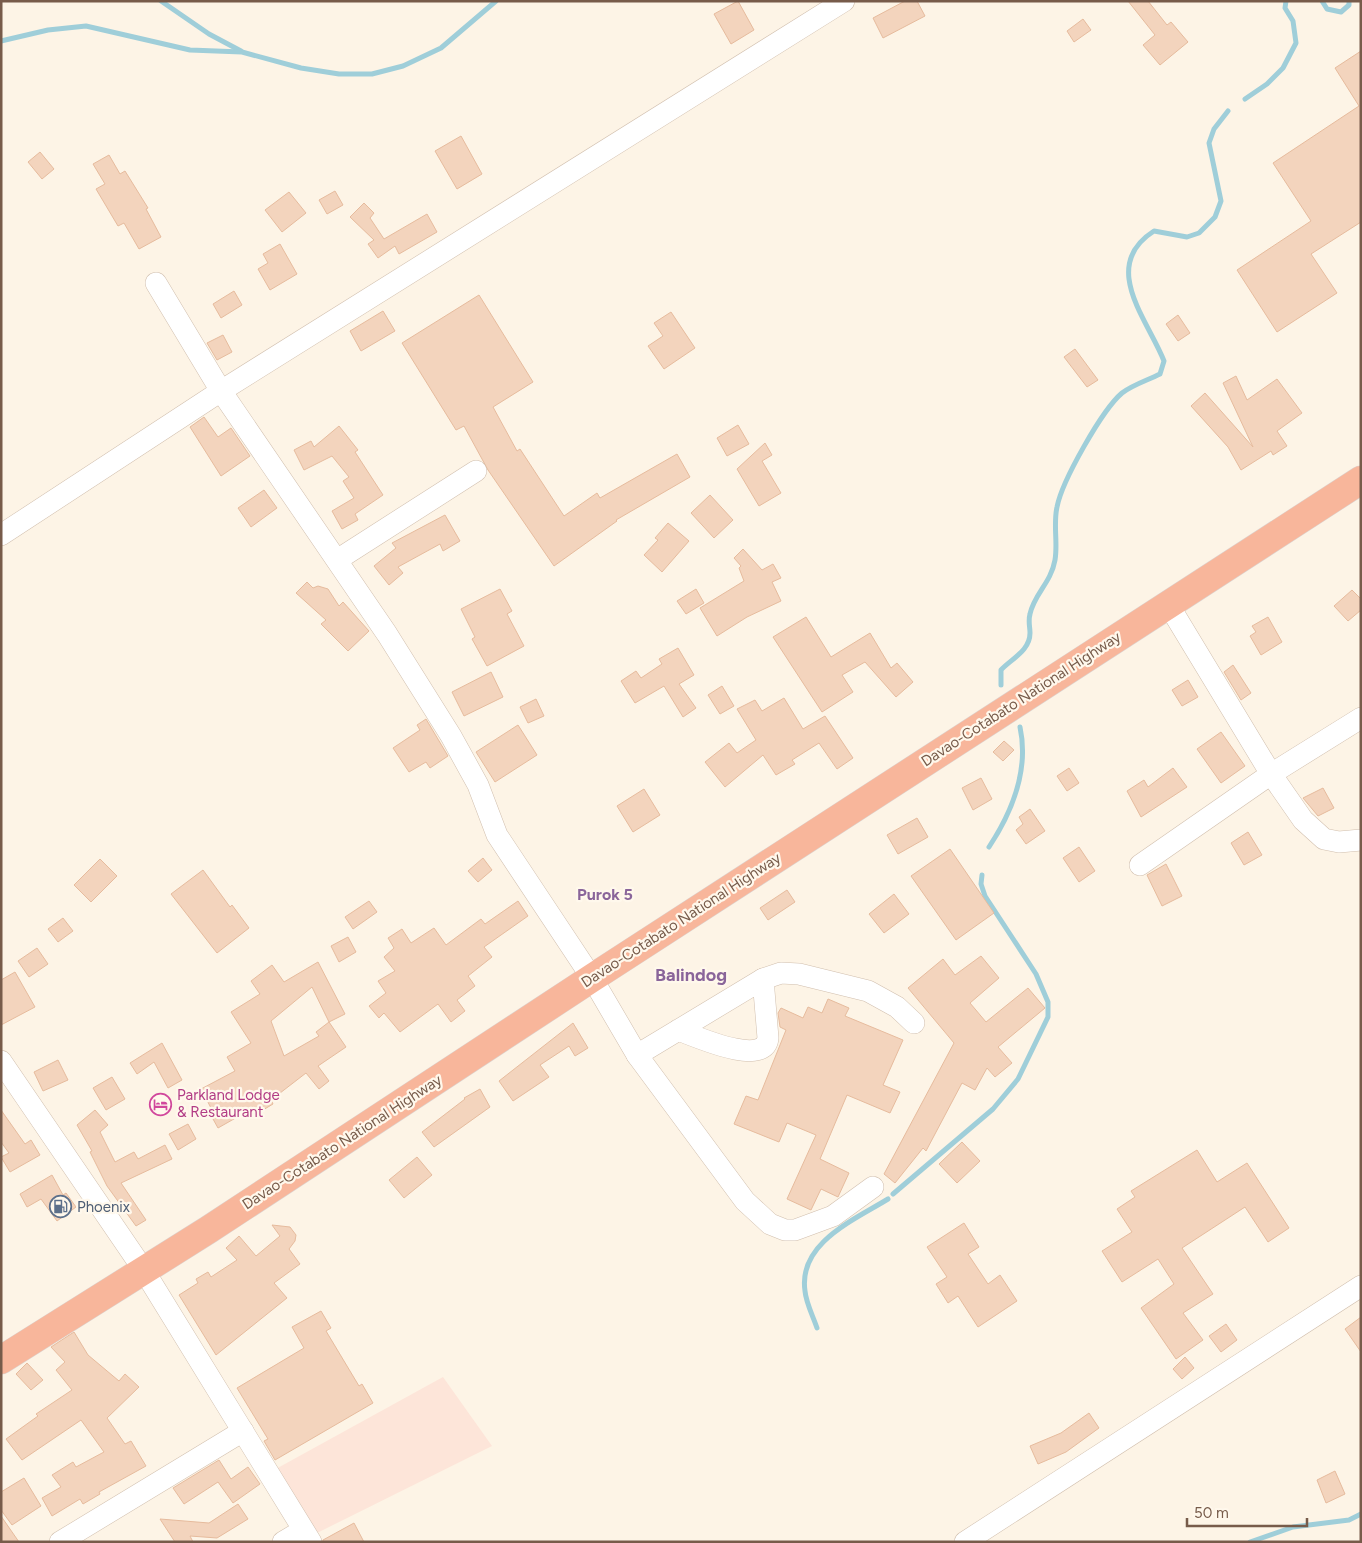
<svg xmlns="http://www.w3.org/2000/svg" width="1362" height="1543" font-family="Figtree,sans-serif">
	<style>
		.commercial { fill: #fde5d9 }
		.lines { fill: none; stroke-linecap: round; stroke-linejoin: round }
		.stream { stroke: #9fced9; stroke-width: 5 }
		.building { fill: #f3d4bd; stroke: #e6bb9d }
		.minor-casing { stroke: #d1bfae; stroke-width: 22 }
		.highway-casing { stroke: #dcd4d0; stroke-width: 29 }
		.minor { stroke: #fff; stroke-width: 21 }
		.highway { stroke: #f8b69b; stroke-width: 28 }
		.labels { text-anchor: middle; stroke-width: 4.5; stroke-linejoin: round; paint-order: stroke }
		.street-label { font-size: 15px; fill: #775b4a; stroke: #fff8ec }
		.hotel-label { font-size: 15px; fill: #b23c85; stroke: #fff8ec; text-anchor: start }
		.service-label { font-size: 15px; fill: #4e5e75; stroke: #fff8ec; text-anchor: start }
		.neighbourhood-label { font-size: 16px; font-weight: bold; fill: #8a659a; stroke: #fff8ec }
		.quarter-label { font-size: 18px; font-weight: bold; fill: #8a659a; stroke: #fff8ec }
	</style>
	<rect width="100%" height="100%" fill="#fdf4e6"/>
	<path class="commercial" d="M443 1377 492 1446 315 1534 274 1470Z"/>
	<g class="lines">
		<g class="stream">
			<path d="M161 1 209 34 241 51"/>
			<path d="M1322 1 1327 9 1341 12 1349 5V1"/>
			<path d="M1 41 48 30 86 26 190 50 242 52 301 68 339 74H372L403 66 441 48 496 1"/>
			<path d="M1245 99 1267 84 1283 68 1296 43 1293 21 1285 8 1286 1"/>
			<path d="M1001 685V670C1011 659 1030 651 1030 633 1030 627 1028 621 1030 614 1034 594 1051 583 1055 560 1058 542 1053 525 1057 507 1062 481 1102 410 1122 393 1132 385 1148 380 1160 374L1164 361C1148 320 1099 266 1154 231L1187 237 1199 233 1215 217 1221 201 1209 143 1214 129 1228 111"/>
			<path d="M989 847C1012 812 1029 769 1020 727"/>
			<path d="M893 1194 993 1109 1018 1079 1048 1017V1002L1036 974 985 896 981 884 982 875"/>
			<path d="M817 1328C813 1316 806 1303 805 1291 798 1243 854 1220 888 1199"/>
			<path d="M1250 1542 1293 1527 1349 1520 1361 1514"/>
		</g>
	</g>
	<g class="building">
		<path d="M738 1 754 30 731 44 714 14Z"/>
		<path d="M905 1H917L925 16 883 38 873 18Z"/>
		<path d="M1128 1H1148L1167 25 1171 22 1188 42 1160 65 1143 45 1155 35Z"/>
		<path d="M1083 19 1091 30 1074 42 1067 31Z"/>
		<path d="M1361 51V222L1311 254 1337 293 1277 332 1237 270 1311 221 1273 163 1359 106 1335 68Z"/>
		<path d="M461 136 482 174 457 189 435 151Z"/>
		<path d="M40 152 54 169 42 179 28 162Z"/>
		<path d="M109 155 120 174 125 171 148 208 146 209 161 237 139 249 124 223 118 226 96 189 105 184 93 164Z"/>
		<path d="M335 191 343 205 327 214 319 200Z"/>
		<path d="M289 192 306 213 282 232 265 210Z"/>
		<path d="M364 203 374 213 370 218 384 239 427 214 437 232 399 254 395 246 378 258 368 244 374 240 350 217Z"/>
		<path d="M280 244 297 274 270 290 258 269 268 263 263 254Z"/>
		<path d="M234 291 242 305 221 318 213 304Z"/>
		<path d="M479 295 533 382 493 407 517 451 520 449 564 516 597 493 600 498 677 454 690 477 616 520 617 521 554 566 488 470 464 426 456 430 402 343Z"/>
		<path d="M383 311 395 331 361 351 350 331Z"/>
		<path d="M671 312 695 348 664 369 648 346 663 336 654 323Z"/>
		<path d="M1178 315 1190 333 1178 341 1166 324Z"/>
		<path d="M223 335 232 352 217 360 207 343Z"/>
		<path d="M1075 349 1098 380 1087 387 1064 357Z"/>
		<path d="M1236 376 1247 400 1277 379 1302 413 1277 431 1287 446 1273 455 1271 451 1241 470 1228 447 1191 406 1205 393 1253 447 1223 383Z"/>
		<path d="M204 417 218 437 231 428 250 456 221 476 190 427Z"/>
		<path d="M738 425 749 444 727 456 717 438Z"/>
		<path d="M339 426 358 450 355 452 383 495 355 514 358 520 342 529 332 511 354 498 343 481 349 477 332 456 304 470 294 450 311 441 314 447Z"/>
		<path d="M765 443 772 455 762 461 781 493 759 506 737 469Z"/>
		<path d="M264 490 277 508 251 527 238 508Z"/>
		<path d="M710 495 733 520 714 538 691 513Z"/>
		<path d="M445 515 460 541 443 551 440 544 398 567 403 573 389 585 374 566 396 548 392 543Z"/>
		<path d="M668 523 689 541 662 572 644 555 658 540 655 538Z"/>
		<path d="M743 549 762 570 773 564 781 578 772 582 781 601 747 617 717 636 700 608 744 581 739 568 741 566 734 558Z"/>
		<path d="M307 582 313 588 318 586 328 589 339 606 343 602 369 631 348 651 321 624 326 620 296 593Z"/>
		<path d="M500 589 512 611 507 614 524 646 487 666 472 639 475 637 461 609Z"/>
		<path d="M696 589 704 603 686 614 677 601Z"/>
		<path d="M1352 590 1361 599V610L1348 621 1334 606Z"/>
		<path d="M806 617 831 657 870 633 891 668 897 663 913 682 896 697 865 662 842 675 853 692 822 712 773 637Z"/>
		<path d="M1268 617 1282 642 1261 655 1250 636 1256 632 1252 626Z"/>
		<path d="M678 648 694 675 679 684 696 708 683 717 664 686 635 703 621 681 636 671 641 678 662 664 659 659Z"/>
		<path d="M1233 665 1251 693 1241 700 1224 672Z"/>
		<path d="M491 672 503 697 464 716 452 692Z"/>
		<path d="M1188 680 1198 697 1182 706 1172 690Z"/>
		<path d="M722 686 734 706 720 714 708 695Z"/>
		<path d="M784 698 803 729 825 716 853 758 837 769 819 743 792 760 795 764 776 775 763 755 725 787 705 762 729 743 737 753 756 740 737 709 755 700 762 711Z"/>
		<path d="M536 699 544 716 528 723 520 707Z"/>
		<path d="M426 719 448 756 430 768 426 762 409 772 393 748 420 730 417 725Z"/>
		<path d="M518 725 537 755 495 782 476 752Z"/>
		<path d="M1221 732 1245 766 1221 783 1197 749Z"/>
		<path d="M1004 741 1014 750 1003 761 993 752Z"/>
		<path d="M1069 768 1079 783 1067 791 1057 776Z"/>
		<path d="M1173 768 1187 787 1141 817 1127 791 1144 780 1148 787Z"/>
		<path d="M981 778 992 799 973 810 962 788Z"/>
		<path d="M1323 788 1334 808 1318 816 1303 798Z"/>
		<path d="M644 789 660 815 633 832 617 806Z"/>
		<path d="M1030 809 1045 831 1026 844 1016 830 1023 824 1019 817Z"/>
		<path d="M917 818 928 837 898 854 887 835Z"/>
		<path d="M1248 832 1262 855 1244 865 1231 843Z"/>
		<path d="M1079 847 1095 871 1079 882 1063 858Z"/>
		<path d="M950 849 994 913 956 940 911 876Z"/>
		<path d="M483 858 492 870 478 882 468 871Z"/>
		<path d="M100 859 117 876 91 902 74 885Z"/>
		<path d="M1166 864 1182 896 1162 906 1147 875Z"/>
		<path d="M203 870 230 907 232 905 249 928 217 953 171 894Z"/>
		<path d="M787 890 795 902 768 920 760 908Z"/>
		<path d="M894 894 909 914 884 933 869 914Z"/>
		<path d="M369 901 377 912 353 929 345 917Z"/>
		<path d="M518 901 528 916 484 947 492 957 468 976 475 986 457 1000 465 1011 451 1022 438 1004 400 1032 384 1013 379 1018 369 1006 386 993 378 981 395 971 384 957 394 948 388 938 402 929 411 943 434 928 446 945 481 919 485 924Z"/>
		<path d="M63 918 73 931 58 942 48 929Z"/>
		<path d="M348 937 356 952 339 962 331 946Z"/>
		<path d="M37 948 48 964 29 977 18 961Z"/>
		<path d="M981 956 999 978 970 1003 986 1022 1028 988 1045 1008 998 1047 1012 1063 995 1077 987 1068 975 1090 962 1083 926 1151 923 1148 895 1183 884 1174 954 1043 908 988 943 959 955 975Z"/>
		<path d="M318 962 345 1014 329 1022 312 987 271 1021 284 1056 319 1036 316 1032 329 1022 346 1047 318 1066 329 1081 319 1089 306 1073 271 1100 273 1104 258 1113 255 1107 218 1128 208 1110 211 1108 201 1089 235 1071 227 1057 251 1043 231 1012 260 994 251 981 272 965 284 982Z"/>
		<path d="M15 972 35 1007 1 1025V980Z"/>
		<path d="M828 999 849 1008 845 1016 903 1040 883 1085 900 1092 890 1113 847 1095 820 1159 849 1173 838 1197 821 1189 811 1210 787 1199 816 1135 787 1123 779 1142 734 1124 746 1096 758 1100 786 1030 780 1027 778 1013 781 1008 803 1018 808 1007 822 1013Z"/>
		<path d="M573 1023 588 1048 575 1056 569 1046 540 1065 549 1077 513 1101 499 1081Z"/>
		<path d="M162 1043 182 1080 168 1088 154 1062 137 1074 130 1063Z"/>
		<path d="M58 1060 68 1080 43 1091 34 1072Z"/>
		<path d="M112 1077 125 1099 106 1110 93 1088Z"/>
		<path d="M480 1089 490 1107 434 1147 422 1132 465 1099 464 1098Z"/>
		<path d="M1 1110 25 1144 31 1140 40 1155 10 1172 1 1157 9 1153 1 1142Z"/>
		<path d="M95 1110 108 1125 100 1132 115 1162 134 1152 138 1159 165 1145 172 1159 121 1183 146 1220 136 1226 107 1186 90 1152 92 1151 77 1125Z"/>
		<path d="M188 1124 196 1139 178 1150 169 1134Z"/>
		<path d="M962 1142 980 1161 957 1183 939 1164Z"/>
		<path d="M1197 1150 1217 1182 1247 1163 1289 1228 1268 1242 1245 1207 1182 1248 1213 1294 1183 1313 1203 1340 1176 1359 1141 1308 1174 1284 1158 1259 1122 1282 1102 1251 1132 1232 1117 1209 1135 1197 1131 1191Z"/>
		<path d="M417 1157 432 1175 404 1198 389 1180Z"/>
		<path d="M52 1175 63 1195 66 1193 76 1207 57 1221 41 1199 27 1207 20 1194Z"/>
		<path d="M964 1223 979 1247 968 1254 988 1284 1000 1275 1017 1301 978 1327 958 1296 948 1303 936 1284 947 1277 927 1247Z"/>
		<path d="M272 1225 290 1227 296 1235 295 1241 289 1249 300 1264 274 1283 287 1298 216 1355 179 1295 198 1283 196 1279 208 1272 211 1277 237 1260 226 1248 239 1236 256 1256 280 1236Z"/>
		<path d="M321 1311 331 1328 326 1331 359 1386 362 1384 373 1403 275 1460 264 1441 268 1439 237 1388 304 1348 292 1327Z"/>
		<path d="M1361 1317V1352L1345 1329Z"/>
		<path d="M1226 1324 1237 1340 1221 1352 1209 1336Z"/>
		<path d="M74 1332 88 1355 119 1381 125 1374 139 1387 107 1418 125 1444 131 1441 146 1466 99 1492 100 1494 83 1504 80 1499 52 1516 42 1498 61 1487 52 1475 73 1462 76 1467 104 1452 81 1420 22 1460 6 1439 38 1416 36 1414 72 1390 56 1370 65 1362 51 1347Z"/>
		<path d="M1185 1357 1194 1368 1182 1379 1173 1369Z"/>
		<path d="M27 1363 43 1380 31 1390 16 1374Z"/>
		<path d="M1089 1413 1099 1428 1066 1452 1038 1464 1030 1446 1061 1433Z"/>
		<path d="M219 1460 231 1479 248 1467 260 1484 233 1503 218 1482 184 1504 173 1488Z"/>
		<path d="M1335 1471 1345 1494 1326 1503 1317 1480Z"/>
		<path d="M24 1478 41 1506 12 1525 1 1510V1492Z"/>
		<path d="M238 1504 248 1519 217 1538 190 1536 193 1542H175L160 1519 209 1523Z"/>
		<path d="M1 1516 19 1542H1Z"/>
		<path d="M354 1523 364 1542H323V1540Z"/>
	</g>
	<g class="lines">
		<defs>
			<g id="minor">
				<path d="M156 283 221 391 387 634 451 736 478 785 497 835 592 978 637 1055 745 1201 770 1224 785 1230H795L833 1216 873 1187"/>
				<path d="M1 535 221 391 844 1"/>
				<path d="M337 560 476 471"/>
				<path d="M1168 604 1271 774 1303 820 1324 839 1339 842 1361 840"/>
				<path d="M1140 865 1271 774 1361 718"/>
				<path d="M763 979 781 973 799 974 868 991 897 1007 914 1023"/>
				<path d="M637 1055 763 979 768 1038C765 1068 695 1036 678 1030"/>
				<path d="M1 1061 143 1269 311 1542"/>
				<path d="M60 1542 243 1431"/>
				<path d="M283 1542 303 1530"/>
				<path d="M965 1542 1361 1286"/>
			</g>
			<path id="highway" d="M1 1360 208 1230 592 978 1361 480"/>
		</defs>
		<use href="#minor" class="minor-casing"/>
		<use href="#highway" class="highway-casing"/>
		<use href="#minor" class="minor"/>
		<use href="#highway" class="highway"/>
	</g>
	<defs>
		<symbol id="hotel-ring" viewBox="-11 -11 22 22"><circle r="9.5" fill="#fff8ec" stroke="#d1479c" stroke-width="1.5"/><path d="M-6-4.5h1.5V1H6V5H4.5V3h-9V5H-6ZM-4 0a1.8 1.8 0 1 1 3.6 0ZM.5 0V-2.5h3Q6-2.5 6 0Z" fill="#d1479c"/></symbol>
		<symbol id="fuel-ring" viewBox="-11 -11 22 22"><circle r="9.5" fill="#fff8ec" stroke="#5c6f8a" stroke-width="1.5"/><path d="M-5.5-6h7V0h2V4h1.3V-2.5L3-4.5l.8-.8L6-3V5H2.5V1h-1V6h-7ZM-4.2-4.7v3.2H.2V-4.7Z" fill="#5c6f8a"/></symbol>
	</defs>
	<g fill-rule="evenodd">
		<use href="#hotel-ring" x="148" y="1092" width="25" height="25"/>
		<use href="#fuel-ring" x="48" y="1194" width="25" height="25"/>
	</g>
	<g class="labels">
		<g class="street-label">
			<text transform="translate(1021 699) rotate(-33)" y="5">Davao-Cotabato National Highway</text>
			<text transform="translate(681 920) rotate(-33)" y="5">Davao-Cotabato National Highway</text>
			<text transform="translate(342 1142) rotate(-33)" y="5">Davao-Cotabato National Highway</text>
		</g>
		<g class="hotel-label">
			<text x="177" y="1100">Parkland Lodge<tspan x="177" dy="17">&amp; Restaurant</tspan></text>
		</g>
		<g class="service-label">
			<text x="77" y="1212">Phoenix</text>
		</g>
		<g class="neighbourhood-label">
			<text x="605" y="900">Purok 5</text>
		</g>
		<g class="quarter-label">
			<text x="691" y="981">Balindog</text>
		</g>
	</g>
	<rect width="1362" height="1543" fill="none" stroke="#775b4a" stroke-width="5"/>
	<path d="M1187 1518v8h120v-8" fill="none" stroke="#775b4a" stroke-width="2.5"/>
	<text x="1194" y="1518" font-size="15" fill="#775b4a" stroke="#fff8ec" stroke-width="4" paint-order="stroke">50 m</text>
</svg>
